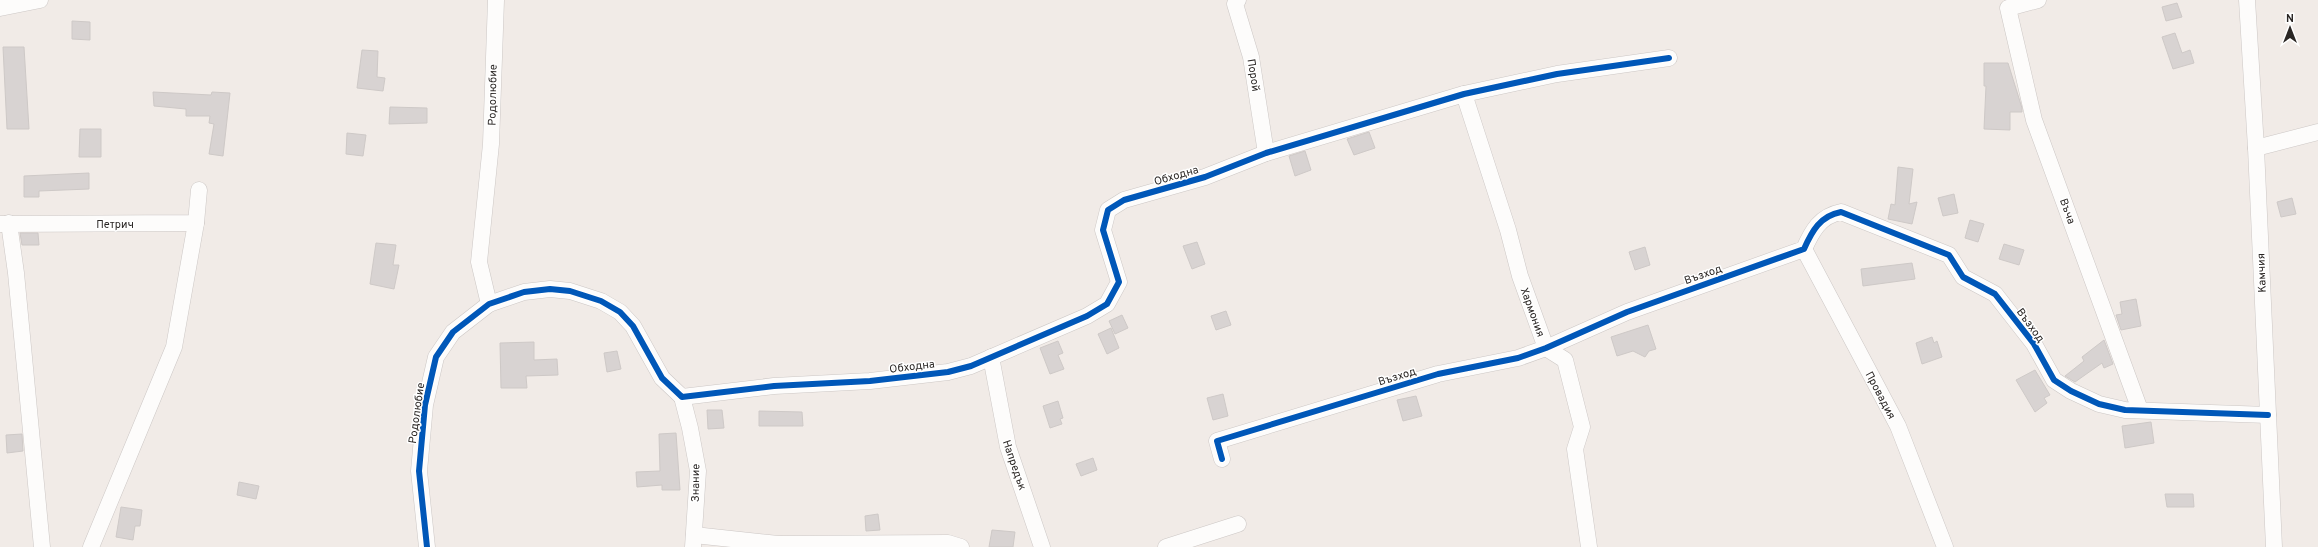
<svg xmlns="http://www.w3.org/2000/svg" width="2318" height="547" font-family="Overpass,sans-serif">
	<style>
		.building { fill: #d8d3d2; stroke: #cec9c7 }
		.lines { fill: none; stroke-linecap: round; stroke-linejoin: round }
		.minor-casing { stroke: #ccc7c5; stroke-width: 17 }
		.minor { stroke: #fdfcfb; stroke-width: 16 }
		.cycleway-casing { stroke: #fff; stroke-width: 8 }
		.cycleway { stroke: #0057b8; stroke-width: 6 }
		.labels { text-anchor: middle; stroke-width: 3; stroke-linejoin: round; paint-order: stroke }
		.street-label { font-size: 11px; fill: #2a2624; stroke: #fff }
	</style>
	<rect width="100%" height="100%" fill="#f1ebe7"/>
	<g class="building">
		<path d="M2177 3 2182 17 2166 21 2162 7Z"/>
		<path d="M72 21 90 22V40L72 39Z"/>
		<path d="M2175 33 2182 53 2190 50 2194 63 2173 69 2162 37Z"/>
		<path d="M3 47H24L29 129H7Z"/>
		<path d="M362 50 378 51 377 77 385 78 383 91 357 88Z"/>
		<path d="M1984 63H2008L2022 108V112H2010V130L1984 129 1986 86H1984Z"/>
		<path d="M153 92 211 95 212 92 230 93 223 156 209 154 214 124 209 123 210 116H186V109L154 106Z"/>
		<path d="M390 107 427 108V123L389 124Z"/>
		<path d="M80 129H101V157H79Z"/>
		<path d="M1369 132 1375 148 1354 155 1347 139Z"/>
		<path d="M347 133 366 135 363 156 346 154Z"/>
		<path d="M1305 151 1311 170 1295 176 1289 156Z"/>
		<path d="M1898 167 1913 169 1909 204 1917 202 1912 224 1888 219 1891 204 1895 205Z"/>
		<path d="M89 173V189L39 191V197H24V176Z"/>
		<path d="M1954 194 1958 213 1943 216 1938 198Z"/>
		<path d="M2292 198 2296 214 2281 217 2277 202Z"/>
		<path d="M1970 220 1984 224 1978 242 1965 238Z"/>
		<path d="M20 233H38L39 245H22Z"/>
		<path d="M1197 242 1205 264 1192 269 1183 246Z"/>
		<path d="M376 243 396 245 393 265H399L394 289 370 284Z"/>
		<path d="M2004 244 2024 250 2019 265 1999 259Z"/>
		<path d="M1645 247 1650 265 1635 270 1629 252Z"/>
		<path d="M1912 263 1915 279 1863 286 1861 269Z"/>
		<path d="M2136 299 2141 326 2121 330 2116 315 2122 314 2120 302Z"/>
		<path d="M1226 311 1231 325 1216 330 1211 316Z"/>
		<path d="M1122 315 1128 328 1115 334 1109 321Z"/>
		<path d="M1648 325 1656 349 1649 351 1645 357 1633 351 1617 356 1611 337Z"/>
		<path d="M1111 328 1119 348 1107 354 1098 334Z"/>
		<path d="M1932 337 1934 343 1937 341 1942 357 1922 364 1916 343Z"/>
		<path d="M2104 340 2113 364 2104 368 2102 363 2075 382 2065 376 2084 361 2082 357Z"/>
		<path d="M1058 341 1063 353 1058 355 1064 369 1050 374 1040 348Z"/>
		<path d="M534 342V360L557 359 558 375 526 376 527 388H501L500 343Z"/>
		<path d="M617 351 621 369 607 372 604 353Z"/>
		<path d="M2035 370 2050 395 2044 398 2047 403 2035 412 2016 380Z"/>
		<path d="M1223 394 1228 416 1213 420 1207 398Z"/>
		<path d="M1416 396 1422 416 1403 421 1397 400Z"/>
		<path d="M1058 401 1063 418 1060 419 1062 424 1050 428 1043 406Z"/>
		<path d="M707 410H722L724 428 708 429Z"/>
		<path d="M759 411 802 412 803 426H759Z"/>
		<path d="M2151 422 2154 443 2125 448 2122 426Z"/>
		<path d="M676 433 680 490H662V485L637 487 636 472 660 471 659 434Z"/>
		<path d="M22 434 23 451 7 453 6 435Z"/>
		<path d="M1093 458 1097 470 1081 476 1076 464Z"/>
		<path d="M239 482 259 486 256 499 237 495Z"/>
		<path d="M2165 494H2193L2194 507H2167Z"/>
		<path d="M121 507 142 510 140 526H135L133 540 116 537Z"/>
		<path d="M878 514 880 530 866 531 865 516Z"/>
		<path d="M992 530 1015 532 1013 547H989Z"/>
	</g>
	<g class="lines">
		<defs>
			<g id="minor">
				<path d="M1238 0 1235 4 1251 57 1266 153"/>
				<path d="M2038 0 2008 8 2034 120 2140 410"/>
				<path d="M2247 0 2256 148 2274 547"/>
				<path d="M0 8 40 0"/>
				<path d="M1464 94 1508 230 1520 276 1546 348 1565 360 1582 427 1575 449 1589 547"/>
				<path d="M2256 148 2318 132"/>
				<path d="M9 223 16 273 42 547"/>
				<path d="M0 224 196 223 199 190"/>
				<path d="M1804 249 1898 426 1945 547"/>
				<path d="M489 304 479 262 491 144 496 0"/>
				<path d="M991 357 1008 447 1042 547"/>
				<path d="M682 397 690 428 698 471 693 547"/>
				<path d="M1222 459 1217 441 1438 374 1518 358 1546 348 1627 312 1804 249C1812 231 1820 216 1841 212L1949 255 1963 277 1995 294 2034 344 2054 380 2071 391 2099 404 2125 410 2268 415"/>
				<path d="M694 535 778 544 948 543 961 547"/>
				<path d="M91 547 174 347 196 223"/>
				<path d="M427 547 419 471 425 405 436 357 453 332 489 304 524 292 550 289 570 291 601 301 620 312 633 326 662 378 682 397 774 386 870 381 948 372 971 366 1087 316 1107 304 1119 282 1103 230 1108 210 1124 200 1205 177 1266 153 1464 94 1557 74 1669 58"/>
				<path d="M1166 547 1238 524"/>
			</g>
		</defs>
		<use href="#minor" class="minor-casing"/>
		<use href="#minor" class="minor"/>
		<defs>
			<g id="cycleway">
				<path d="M1222 459 1217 441 1438 374 1518 358 1546 348 1627 312 1804 249C1812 231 1820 216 1841 212L1949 255 1963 277 1995 294 2034 344 2054 380 2071 391 2099 404 2125 410 2268 415"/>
				<path d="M427 547 419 471 425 405 436 357 453 332 489 304 524 292 550 289 570 291 601 301 620 312 633 326 662 378 682 397 774 386 870 381 948 372 971 366 1087 316 1107 304 1119 282 1103 230 1108 210 1124 200 1205 177 1266 153 1464 94 1557 74 1669 58"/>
			</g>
		</defs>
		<use href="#cycleway" class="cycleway-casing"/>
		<use href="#cycleway" class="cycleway"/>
	</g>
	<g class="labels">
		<g class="street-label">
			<text transform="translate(1254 75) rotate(81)" y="4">Порой</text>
			<text transform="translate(492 95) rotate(-89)" y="4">Родолюбие</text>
			<text transform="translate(1176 175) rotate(-16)" y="4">Обходна</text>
			<text transform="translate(2068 211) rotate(70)" y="4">Въча</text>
			<text x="115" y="228">Петрич</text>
			<text transform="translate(2261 273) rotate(-92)" y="4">Камчия</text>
			<text transform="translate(1703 274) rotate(-19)" y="4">Възход</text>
			<text transform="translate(1533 312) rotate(70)" y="4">Хармония</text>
			<text transform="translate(2031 325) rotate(54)" y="4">Възход</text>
			<text transform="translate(912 366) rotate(-7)" y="4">Обходна</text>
			<text transform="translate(1397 376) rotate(-17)" y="4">Възход</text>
			<text transform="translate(1881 395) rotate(62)" y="4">Провадия</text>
			<text transform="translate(416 413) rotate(-82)" y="4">Родолюбие</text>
			<text transform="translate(1015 465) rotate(71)" y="4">Напредък</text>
			<text transform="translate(695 483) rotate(-89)" y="4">Знание</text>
		</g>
	</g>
	<g transform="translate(2290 28)" stroke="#ffffff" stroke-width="3" paint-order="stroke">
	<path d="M0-3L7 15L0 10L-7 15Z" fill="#2a2624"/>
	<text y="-6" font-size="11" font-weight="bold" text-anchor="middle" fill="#2a2624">N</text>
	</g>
</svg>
